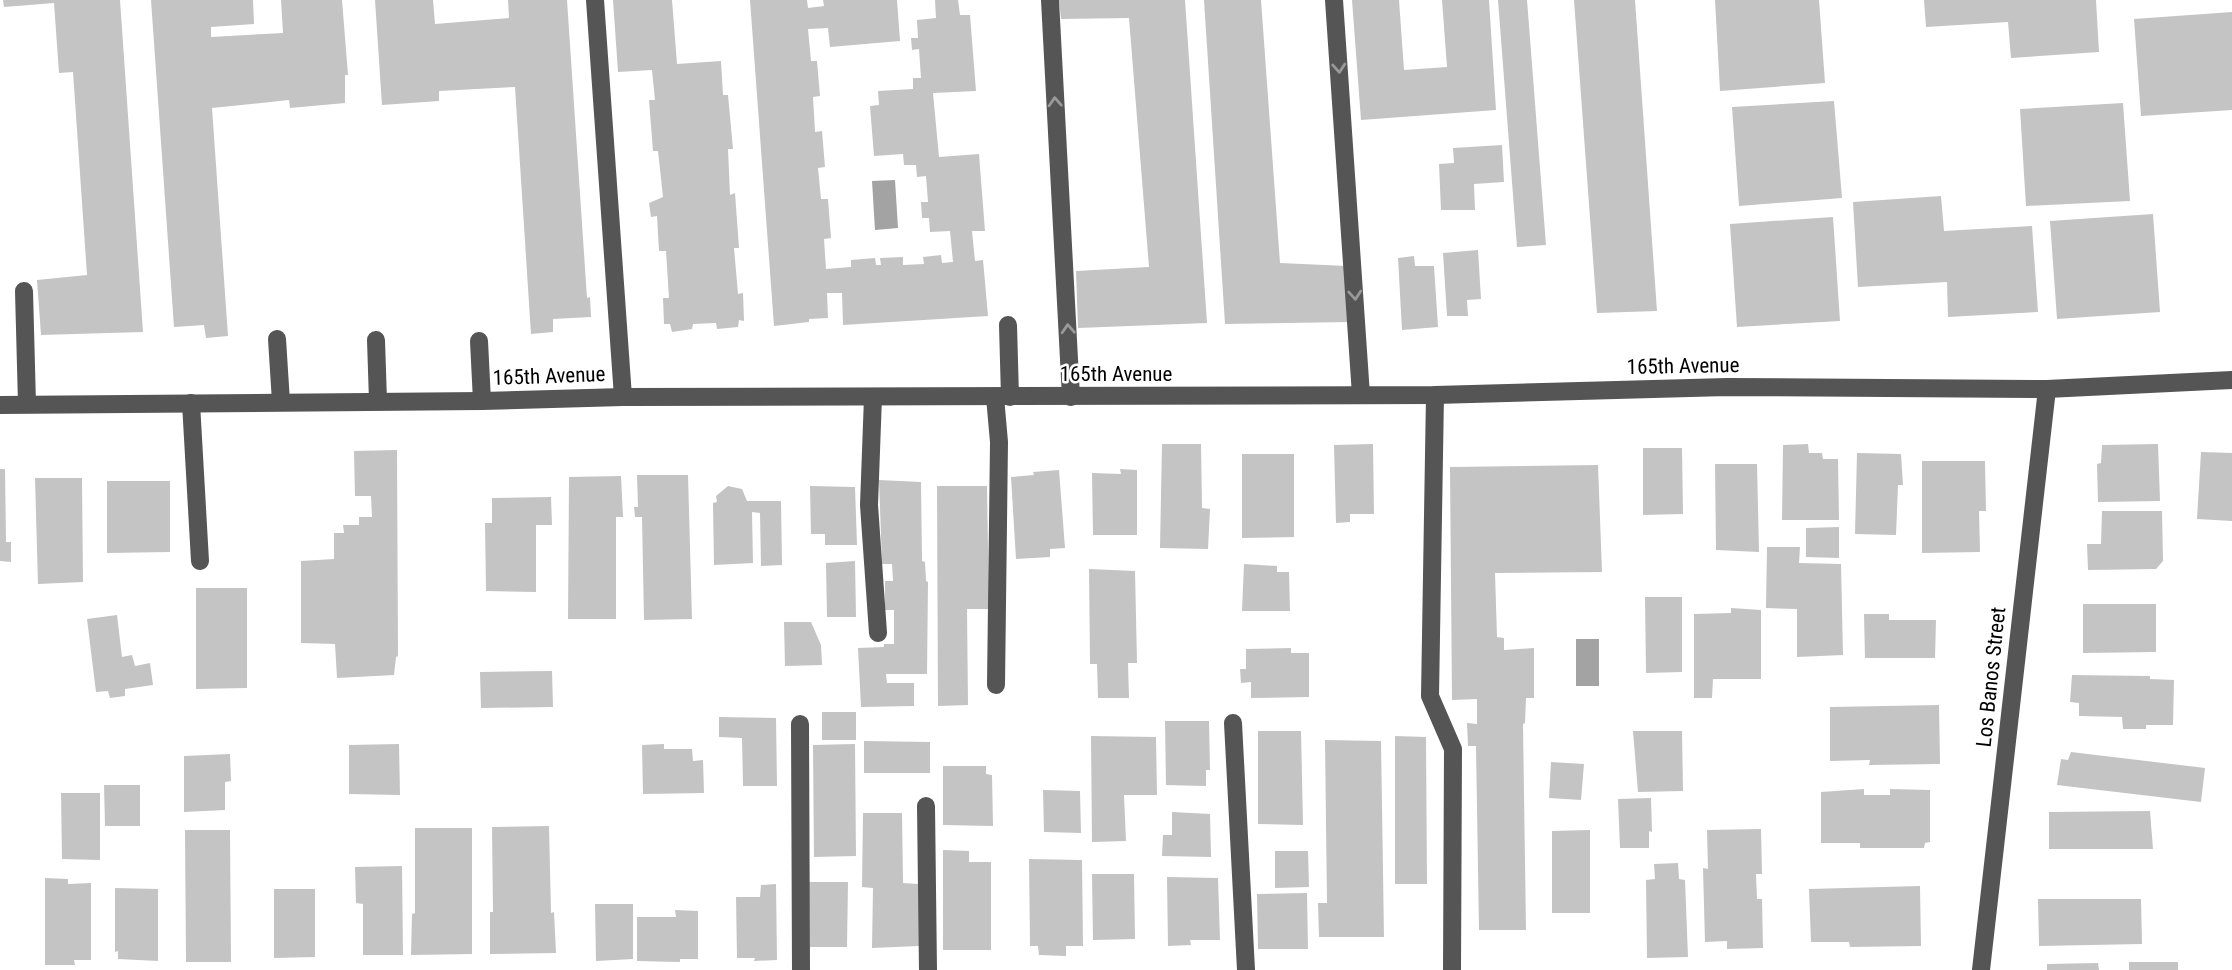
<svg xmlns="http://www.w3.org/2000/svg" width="2232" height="970" font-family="'Roboto Condensed',sans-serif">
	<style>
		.water { fill: #a3a3a3 }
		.building { fill: #c4c4c4 }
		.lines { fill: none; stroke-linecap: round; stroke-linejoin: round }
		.minor { stroke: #555; stroke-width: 18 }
		.oneway { stroke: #999 }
		.labels { text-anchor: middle; stroke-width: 5; stroke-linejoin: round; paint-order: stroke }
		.street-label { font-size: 21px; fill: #000; stroke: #fff }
	</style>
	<rect width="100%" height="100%" fill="#fff"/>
	<g class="water">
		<path d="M895 180 898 228 875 230 872 181Z"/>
		<rect x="1576" y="639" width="23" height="47"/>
	</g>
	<g class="building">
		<path d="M3 0H120L143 332 41 335 37 280 87 275 73 72 59 73 54 3 4 7Z"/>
		<path d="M151 0H253L254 24 211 27V37L283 33 281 0H342L348 75H345V103L290 108 289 100 212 108 228 336 206 338 204 325 174 327Z"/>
		<path d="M375 0H433L435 24 509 18 508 0H567L587 298 590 297 591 317 553 319V332L531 334 515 87 439 91V101L382 105Z"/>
		<path d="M613 0H672L677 64 721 61 723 95H728L733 149H728L730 195 735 193 739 248H734L738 294 743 293 744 321 739 320 738 327 717 329 716 323 693 324 692 329 672 332 670 324H664L663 298H669L666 251H659L657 216 651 217 649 203 663 197 658 151H653L649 100H655L652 70 618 72Z"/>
		<path d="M750 0H807L808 8 824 6 823 0H897L900 41 830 47 828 28 808 29 811 61H817L820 96 813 97 815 132 822 131 825 167 818 168 821 199H828L831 238 824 239 826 269 851 267V260L875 258 876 265H881L880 258 903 257V265L924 264 923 257 941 255 942 263 953 262 950 231 930 232 929 218H922L921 202H928L926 176 917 177 916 165H904L903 154 874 156 870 106 879 105 878 91 913 89V78H921L919 49 912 50 911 38H918L917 20 936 18 935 0H958L960 15H970L976 91 933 93 939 157 979 154 985 231H972L975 261 983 260 988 316 843 325 842 293H827L828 318 809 319V322L774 326Z"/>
		<path d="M1059 0H1185L1207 323 1078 328 1076 271 1149 267 1129 18 1061 19Z"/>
		<path d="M1204 0H1261L1280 263 1347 266 1351 322 1225 324Z"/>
		<path d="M1352 0H1399L1404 70 1447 67 1442 0H1489L1496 110 1361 120Z"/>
		<path d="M1498 0H1527L1546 245 1517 247Z"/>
		<path d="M1574 0H1635L1657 311 1597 313Z"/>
		<path d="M1715 0H1819L1825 83 1720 91Z"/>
		<path d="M1924 0H2096L2099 52 2011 58 2008 22 1926 27Z"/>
		<path d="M2232 12V110L2141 116 2134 19Z"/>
		<path d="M1834 101 1842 198 1739 206 1732 107Z"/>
		<path d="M2123 103 2130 201 2026 206 2020 109Z"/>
		<path d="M1502 145 1504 182 1474 184 1475 210H1441L1439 164 1454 163 1453 148Z"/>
		<path d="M1941 196 1944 231 2032 226 2038 312 1948 317 1947 282 1858 287 1853 202Z"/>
		<path d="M2153 214 2160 312 2057 319 2050 221Z"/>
		<path d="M1833 217 1840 321 1737 327 1730 224Z"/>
		<path d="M1478 250 1481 299 1467 300 1468 316H1447L1443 253Z"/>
		<path d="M1414 256 1415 266H1434L1438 327 1402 330 1398 258Z"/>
		<path d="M1162 444H1201L1202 508 1210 509 1208 549 1160 548Z"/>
		<path d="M1373 444 1374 514H1350V522L1336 523 1334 445Z"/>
		<path d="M1808 444 1809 453H1822L1823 459H1838L1839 520H1782L1783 445Z"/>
		<path d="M2158 444 2160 501 2098 502 2097 464 2101 463 2102 445Z"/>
		<path d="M1643 448H1682L1683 514 1643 515Z"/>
		<path d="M397 450 398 656 396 657 394 675 337 678 335 644 301 643V561L334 559V533H344L343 525H359V517H372L371 496H355L354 451Z"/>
		<path d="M2201 452 2232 453V521L2197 519Z"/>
		<path d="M1857 453 1901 454 1903 485H1898L1896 535 1855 534Z"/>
		<path d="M1242 454H1294V537L1242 538Z"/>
		<path d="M1922 461H1985L1986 511H1979L1980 552 1922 553Z"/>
		<path d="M1715 464H1757L1759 552 1716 550Z"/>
		<path d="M1598 465 1602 572 1495 573 1497 637 1504 638V650L1534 648V698H1526L1525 723 1523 724 1526 930H1479L1476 746H1468L1467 723 1477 724V699L1452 700 1450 467Z"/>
		<path d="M0 469H5L6 542H11V562L0 561Z"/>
		<path d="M1120 469 1137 470V535H1093L1092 473 1121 474Z"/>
		<path d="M1059 470 1065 548 1050 549V557L1016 559 1011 477 1034 475 1033 472Z"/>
		<path d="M637 475H688L692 619 644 620 642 517H635L634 507H638Z"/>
		<path d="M621 476 623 517H616V619H568L569 477Z"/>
		<path d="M35 478H82L83 582 38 584Z"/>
		<path d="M879 480 921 482 922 561 925 562 926 581 928 582 927 674H886L887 683H914V706L861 707 858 648 884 647V644H894V610H885V581H893L892 564H882Z"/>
		<path d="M107 481H170V552L107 553Z"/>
		<path d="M728 486 742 489 747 501H781L782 565 761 566 760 513 752 512 753 563 714 565 713 503 717 502 716 496Z"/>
		<path d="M810 486 855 487 857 545H825V534H811Z"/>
		<path d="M937 486H987L989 609H967L968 705 938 706Z"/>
		<path d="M551 497 552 525H536V592L486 591 485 523H492V498Z"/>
		<path d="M2102 511H2162L2163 561 2156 569 2088 570 2087 544H2101Z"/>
		<path d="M1839 527V558L1806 557V528Z"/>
		<path d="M1767 547H1800L1799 563 1841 564 1843 655 1797 657V609L1766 608Z"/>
		<path d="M855 561 856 617H827L826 563Z"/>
		<path d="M1244 564 1277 566V572H1289L1290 611H1242Z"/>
		<path d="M1089 569 1135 571 1137 663H1128L1129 698H1098L1097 664H1090Z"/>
		<path d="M196 588H247V688L196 689Z"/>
		<path d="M1645 597H1682V672L1646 673Z"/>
		<path d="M2083 604H2156V652L2083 653Z"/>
		<path d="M1731 608 1761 610V679H1713L1712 698H1694V614L1731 613Z"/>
		<path d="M1864 614H1889V620H1936L1935 658H1865Z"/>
		<path d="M117 615 122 657 132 655 135 666 150 663 153 685 125 689V696L110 698 108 691 96 692 87 619Z"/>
		<path d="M784 622H811L821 645 822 665 785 666Z"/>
		<path d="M1291 648V653H1309V697L1251 698V682L1241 683 1240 669H1246V649Z"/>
		<path d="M552 671 553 707 481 708 480 672Z"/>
		<path d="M2072 675 2150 676V679L2174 680 2173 725H2146V729H2123L2122 717 2079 716V703L2070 702Z"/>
		<path d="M1939 705 1940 764 1869 765 1870 760 1830 761V707Z"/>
		<rect x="822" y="712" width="34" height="28"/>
		<path d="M719 717 776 718 777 786H743L742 738 719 737Z"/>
		<path d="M1165 721H1209L1210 770H1206V786L1166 785Z"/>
		<path d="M1258 731H1301L1303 825 1258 824Z"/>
		<path d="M1633 731H1682L1683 791 1638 792Z"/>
		<path d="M1091 736 1156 737 1157 795H1124L1126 841 1092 842Z"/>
		<path d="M1395 736 1426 737 1427 884H1395Z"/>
		<path d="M1325 740 1381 741 1384 937H1319L1318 903H1327Z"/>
		<path d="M864 741 930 742V773H864Z"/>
		<path d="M399 744 400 795 349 794V745Z"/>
		<path d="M664 744V749H692L693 761 703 760 704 793 643 794 642 745Z"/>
		<path d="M855 744 856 856 814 857 813 745Z"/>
		<path d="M2071 752 2205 768 2201 802 2057 785 2061 759 2068 760Z"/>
		<path d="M230 754 231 781 225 782V810L184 812V756Z"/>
		<path d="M1551 762 1584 764 1581 800 1549 798Z"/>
		<path d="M943 766H986V774L992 775 993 826 943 825Z"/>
		<path d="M104 785H140V826H105Z"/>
		<path d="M1864 789V795H1890V789L1930 790V842L1925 843 1924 848H1860V843H1821V792Z"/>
		<path d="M1043 790 1080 791 1081 833 1044 832Z"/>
		<path d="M61 793H100V860L62 859Z"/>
		<path d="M1651 798 1652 832 1649 831V848H1620L1618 799Z"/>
		<path d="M2150 811 2153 849H2049V812Z"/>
		<path d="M1172 812 1210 814 1211 857 1162 856 1163 835H1172Z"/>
		<path d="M863 813H902L903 883 919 884V946L872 948 873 888 862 887Z"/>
		<path d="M549 826 551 913 554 912 556 953 490 954V912H493L492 827Z"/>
		<path d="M415 828H472V954L411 955 412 914 415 913Z"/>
		<path d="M1761 829 1762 874H1756L1757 899H1762L1763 948 1727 949V941L1705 942 1703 868 1708 869 1707 830Z"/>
		<path d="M185 830H230L231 962H186Z"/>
		<path d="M1590 830V913H1552V831Z"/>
		<path d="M943 850 969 851V862H991V950H943Z"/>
		<path d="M1275 851H1308L1309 887 1275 888Z"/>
		<path d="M1029 859 1082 860 1083 946H1066V956L1039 955 1038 946H1030Z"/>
		<path d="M1678 863 1679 879 1685 880 1688 957 1647 958 1646 880 1655 879 1654 864Z"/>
		<path d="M402 866 403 955H363V904L356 903 355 867Z"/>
		<path d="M1092 874H1134L1135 939 1093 940Z"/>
		<path d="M1167 877 1218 878 1220 940H1190L1191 945 1168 946Z"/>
		<path d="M45 878 68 879V884L91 883V960H74L75 965H45Z"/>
		<path d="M809 882H848L847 947H810Z"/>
		<path d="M776 884 777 960 754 961 755 958H737L736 897H760L761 885Z"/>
		<path d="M1920 886 1921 946 1850 947 1849 942H1811L1809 889Z"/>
		<path d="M115 888 158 889V961L118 959V951L115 952Z"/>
		<path d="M274 889H315V957L274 958Z"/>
		<path d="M1307 893 1308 949H1258L1257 894Z"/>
		<path d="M2038 899H2141L2142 944 2039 946Z"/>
		<path d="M595 904H633V959L596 961Z"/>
		<path d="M675 910 698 911V959H680V962L637 961V917H676Z"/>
		<rect x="2129" y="962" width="49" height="8"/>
		<path d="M2098 963 2099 970H2047V964Z"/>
	</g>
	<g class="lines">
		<g class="minor">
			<path d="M595 0 623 397"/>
			<path d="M1050 0 1071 397"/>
			<path d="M1334 0 1361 395"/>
			<path d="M24 291 27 404"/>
			<path d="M1008 325 1010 397"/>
			<path d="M277 339 281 402"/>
			<path d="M376 340 378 401"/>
			<path d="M479 341 482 401"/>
			<path d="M1435 395 1430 696 1453 749 1452 970"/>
			<path d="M873 397 869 505 878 633"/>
			<path d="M995 397 999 442 996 685"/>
			<path d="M191 403 200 561"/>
			<path d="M0 405 482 401 623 397 1435 395 1727 387 2047 389 2232 380"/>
			<path d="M1233 723 1246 970"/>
			<path d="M800 724 801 970"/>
			<path d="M926 806 928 970"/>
			<path d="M1981 970 2047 389"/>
		</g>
	</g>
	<defs><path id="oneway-chevron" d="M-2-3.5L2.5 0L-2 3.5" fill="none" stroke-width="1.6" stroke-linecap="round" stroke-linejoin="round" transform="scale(1.75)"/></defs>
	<g class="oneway">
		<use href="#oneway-chevron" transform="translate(1339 68) rotate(86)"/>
		<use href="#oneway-chevron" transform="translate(1055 102) rotate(-93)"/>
		<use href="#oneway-chevron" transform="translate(1355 295) rotate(86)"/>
		<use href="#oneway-chevron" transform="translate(1068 329) rotate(-93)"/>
	</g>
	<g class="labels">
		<g class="street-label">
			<text transform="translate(1683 366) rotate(-1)" y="7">165th Avenue</text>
			<text x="1116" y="381">165th Avenue</text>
			<text transform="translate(549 376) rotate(-2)" y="7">165th Avenue</text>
			<text transform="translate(1991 677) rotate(-84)" y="7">Los Banos Street</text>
		</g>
	</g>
</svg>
